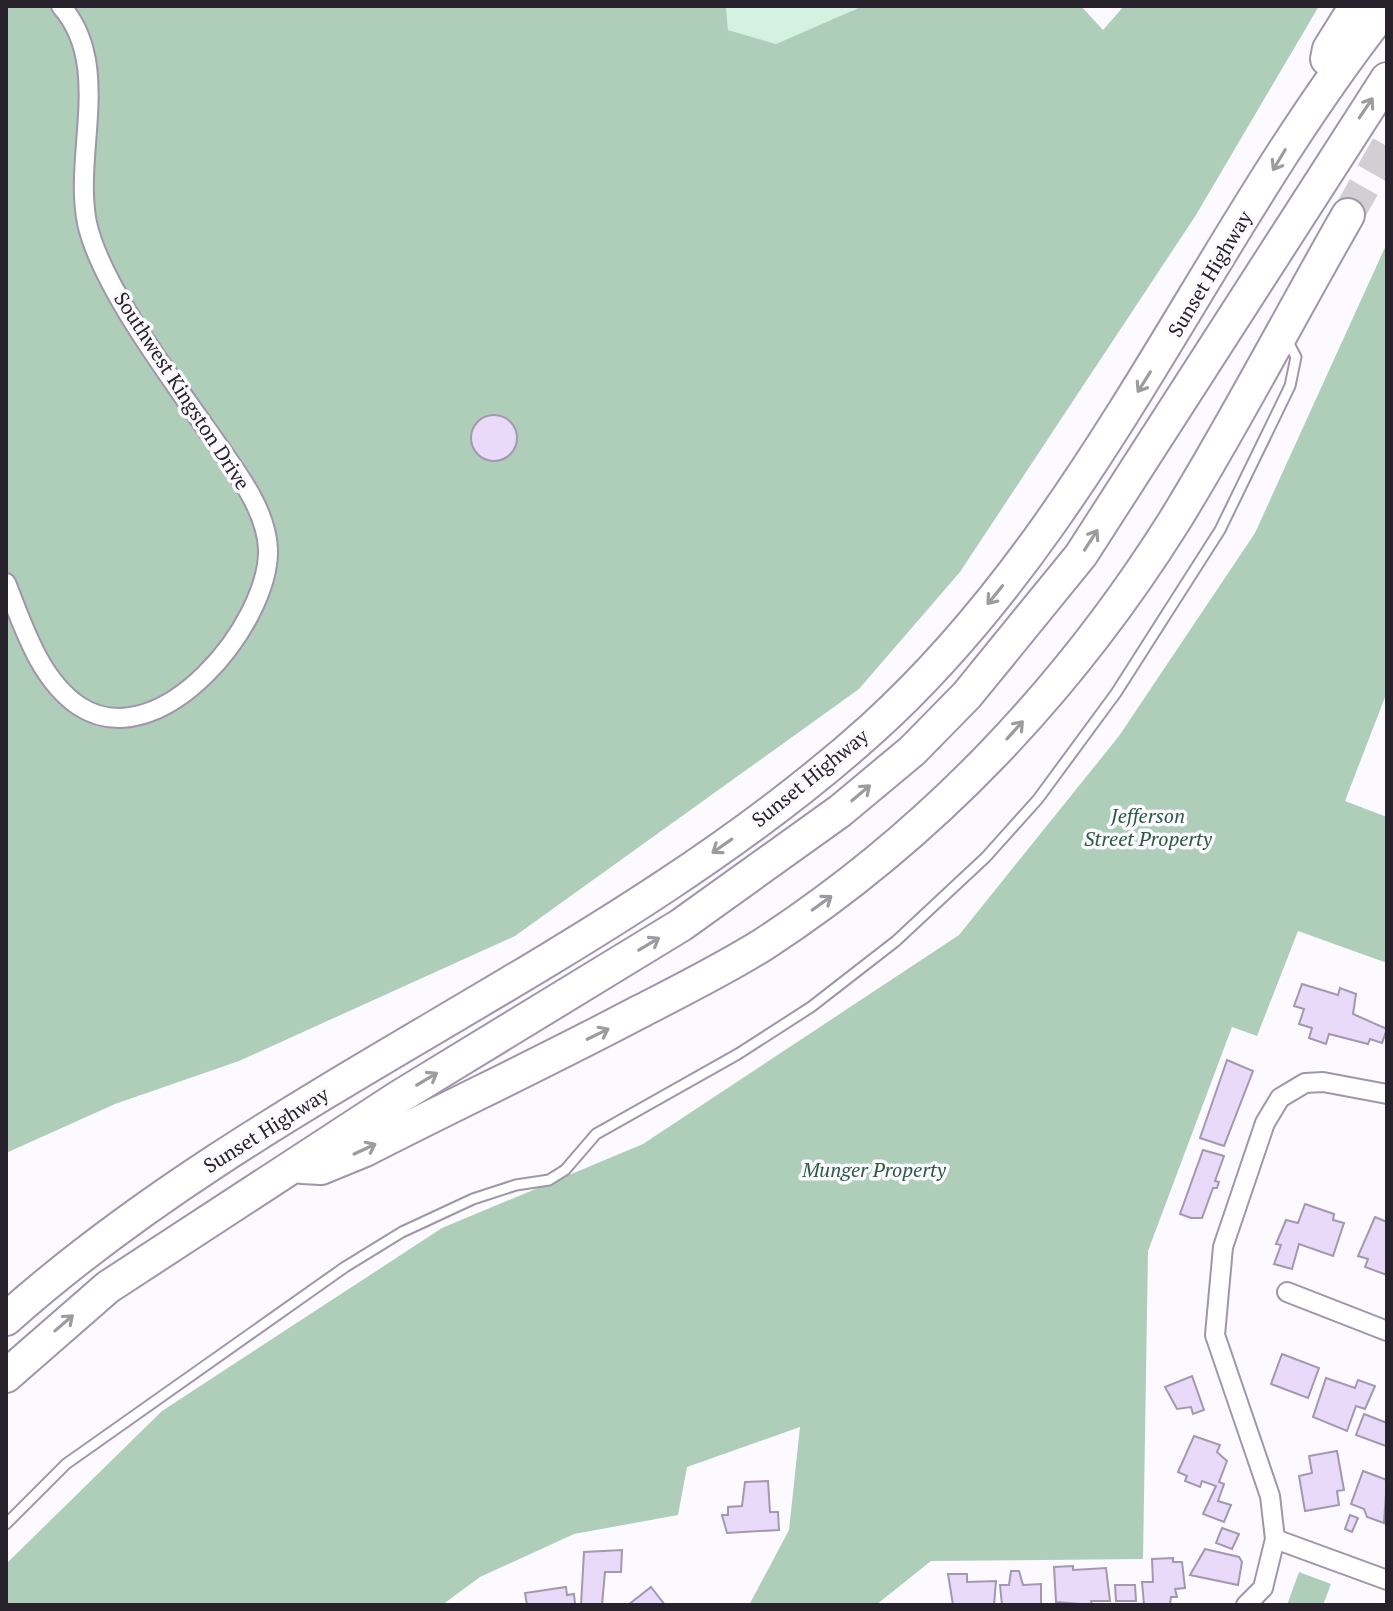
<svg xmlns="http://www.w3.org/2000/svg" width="1393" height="1611" font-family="'PT Serif',serif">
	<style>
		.green { fill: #d5f1df }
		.forest { fill: #aeceba }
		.building { fill: #e8daf8; stroke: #a398af; stroke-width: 2 }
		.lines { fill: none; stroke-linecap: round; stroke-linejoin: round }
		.motorway-tunnel { stroke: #d1cfd4; stroke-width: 32; stroke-dasharray: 32 16; stroke-linecap: butt }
		.service-casing { stroke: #a095ac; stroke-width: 13 }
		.minor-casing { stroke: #a095ac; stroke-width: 22 }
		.motorway-casing { stroke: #a095ac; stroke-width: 36 }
		.service { stroke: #fff; stroke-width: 9 }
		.minor { stroke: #fff; stroke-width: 18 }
		.motorway { stroke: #fff; stroke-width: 32 }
		.oneway { stroke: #9d9b9f }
		.labels { text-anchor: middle; stroke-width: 7; stroke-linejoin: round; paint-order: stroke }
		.street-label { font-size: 20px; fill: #26212a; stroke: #fcfaff }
		.park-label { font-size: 20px; font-style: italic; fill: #285c40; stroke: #fcfaff }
	</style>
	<rect width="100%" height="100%" fill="#fcfaff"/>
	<path class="green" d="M726 6H863L776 44 728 30Z"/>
	<g class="forest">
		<path d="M6 6H726L728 30 776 44 863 6H1081L1103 30 1124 6H1319L1196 215 960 572 859 689 515 936 239 1061 115 1104 6 1153Z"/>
		<path d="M1387 243V692L1345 801 1387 817V963L1298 931 1257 1036 1232 1027 1148 1251 1143 1559 931 1561 876 1605H749L789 1530 800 1427 687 1467 678 1515 574 1534 480 1577 442 1605H6V1564L162 1411 442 1228 643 1144 959 935 1119 736 1255 533Z"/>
		<path d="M1299 1572 1331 1584 1323 1605H1287Z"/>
	</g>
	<g class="building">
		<circle cx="494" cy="438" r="23"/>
		<path d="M1302 984 1338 995 1340 988 1356 994 1353 1014 1387 1029 1382 1043 1370 1039 1368 1044 1329 1034 1326 1044 1309 1038 1312 1028 1299 1024 1304 1009 1294 1006Z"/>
		<path d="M1227 1060 1253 1071 1224 1146 1200 1138Z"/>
		<path d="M1203 1150 1224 1156 1215 1181 1219 1182 1217 1188H1213L1202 1218H1191L1180 1214Z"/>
		<path d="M1305 1204 1334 1214 1333 1220 1344 1223 1333 1256 1299 1244 1292 1269 1274 1264 1281 1245 1276 1244 1286 1220 1298 1223Z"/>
		<path d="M1375 1217 1387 1222V1275L1365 1267 1368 1259 1358 1256Z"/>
		<path d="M1282 1354 1319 1368 1308 1398 1271 1384Z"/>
		<path d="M1192 1376 1204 1410 1193 1414 1191 1407 1177 1409 1165 1387Z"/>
		<path d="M1326 1378 1355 1388 1358 1380 1375 1386 1365 1409 1356 1406 1347 1431 1313 1417Z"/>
		<path d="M1364 1414 1387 1423 1386 1446 1356 1435Z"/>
		<path d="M1194 1436 1220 1445 1217 1452 1227 1461 1219 1482 1224 1484 1218 1501 1231 1505 1224 1522 1203 1514 1216 1486 1202 1481 1200 1487 1185 1481 1187 1476 1178 1472Z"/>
		<path d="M1337 1451 1344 1490 1337 1491 1339 1505 1305 1511 1299 1476 1312 1473 1309 1456Z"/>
		<path d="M1363 1471 1387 1480 1384 1523 1367 1517 1364 1509 1351 1504Z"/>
		<path d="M768 1481 770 1512H778L779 1530 727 1533 722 1515H728V1507L742 1506 745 1482Z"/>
		<path d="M1350 1515 1358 1518 1352 1532 1345 1529Z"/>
		<path d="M1222 1528 1239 1534 1232 1549 1216 1543Z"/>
		<path d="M1205 1549 1239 1557 1242 1562 1238 1585 1190 1575Z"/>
		<path d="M622 1550 621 1572H605L602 1605H581L584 1552Z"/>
		<path d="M1173 1558V1562H1182L1185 1588 1175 1589 1177 1597H1171L1170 1604 1144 1605 1142 1582H1153L1152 1559Z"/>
		<path d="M1073 1566V1570L1106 1568 1110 1601H1091L1092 1605 1056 1602 1054 1567Z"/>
		<path d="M1011 1571H1019L1023 1585 1041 1584V1605H1002L1000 1585H1009Z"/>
		<path d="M948 1574H967V1582L996 1581 994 1605H953Z"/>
		<path d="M1115 1585H1135L1136 1601H1116Z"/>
		<path d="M566 1587 567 1595 574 1594 575 1604 527 1605 525 1593Z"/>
		<path d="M651 1587 665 1605H628Z"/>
	</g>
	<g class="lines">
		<path class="motorway-tunnel" d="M1348 215 1387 146"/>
		<defs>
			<path id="service" d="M6 1524 66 1464 345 1267 402 1232 473 1199 516 1185 549 1180 565 1170 596 1134 738 1054 811 1007 896 941 986 857 1038 799 1116 693 1220 530 1290 386 1296 357 1286 338"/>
			<g id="minor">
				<path d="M6 583C23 625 39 679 79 706 160 759 270 623 268 549 266 509 237 473 215 441 176 385 101 287 87 223 73 153 113 65 61 6"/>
				<path d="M1287 1292 1387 1331"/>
				<path d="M1275 1539 1387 1580"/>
				<path d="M1246 1605 1263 1588 1275 1539 1270 1496 1215 1335 1223 1247 1265 1123 1280 1098 1305 1083 1323 1082 1387 1094"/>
			</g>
			<g id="motorway">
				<path d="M1327 59 1329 49 1356 6"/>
				<path d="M302 1167 321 1168 365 1150C457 1103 550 1059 641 1011 682 990 724 969 764 944 931 835 1069 689 1175 520 1236 421 1290 316 1348 215"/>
				<path d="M6 1319C269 1085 613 963 874 727 1096 525 1204 237 1387 6"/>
				<path d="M6 1376 108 1287 399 1097 681 925 840 811 912 751 967 695 1081 555 1387 79"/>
			</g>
		</defs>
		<use href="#service" class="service-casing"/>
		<use href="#minor" class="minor-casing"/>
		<use href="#motorway" class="motorway-casing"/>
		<use href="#service" class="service"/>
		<use href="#minor" class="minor"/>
		<use href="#motorway" class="motorway"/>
	</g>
	<defs><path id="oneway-shaft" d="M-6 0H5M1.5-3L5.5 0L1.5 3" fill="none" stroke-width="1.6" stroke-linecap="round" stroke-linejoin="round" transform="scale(2)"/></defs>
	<g class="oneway">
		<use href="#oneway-shaft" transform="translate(1366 108) rotate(-56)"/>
		<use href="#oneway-shaft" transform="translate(1279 160) rotate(121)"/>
		<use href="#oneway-shaft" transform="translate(1144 382) rotate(122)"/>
		<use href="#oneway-shaft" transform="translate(1091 540) rotate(-57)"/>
		<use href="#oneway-shaft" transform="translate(995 595) rotate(129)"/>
		<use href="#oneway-shaft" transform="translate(1015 730) rotate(-48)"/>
		<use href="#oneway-shaft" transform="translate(861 793) rotate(-40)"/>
		<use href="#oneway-shaft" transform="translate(722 846) rotate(145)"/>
		<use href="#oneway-shaft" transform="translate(822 903) rotate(-36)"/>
		<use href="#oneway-shaft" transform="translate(649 944) rotate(-31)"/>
		<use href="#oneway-shaft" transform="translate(598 1034) rotate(-26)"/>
		<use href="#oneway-shaft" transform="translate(427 1079) rotate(-31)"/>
		<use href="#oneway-shaft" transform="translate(365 1149) rotate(-25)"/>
		<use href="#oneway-shaft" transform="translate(64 1323) rotate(-41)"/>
	</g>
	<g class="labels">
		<g class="street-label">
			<text transform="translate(1210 274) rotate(-59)" y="7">Sunset Highway</text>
			<text transform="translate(182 391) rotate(57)" y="7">Southwest Kingston Drive</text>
			<text transform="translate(810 778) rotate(-39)" y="7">Sunset Highway</text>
			<text transform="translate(266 1130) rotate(-32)" y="7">Sunset Highway</text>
		</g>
		<g class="park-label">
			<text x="1148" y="823">Jefferson<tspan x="1148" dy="23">Street Property</tspan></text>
			<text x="874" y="1177">Munger Property</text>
		</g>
	</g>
	<rect width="1393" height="1611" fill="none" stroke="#26212a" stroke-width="16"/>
</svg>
